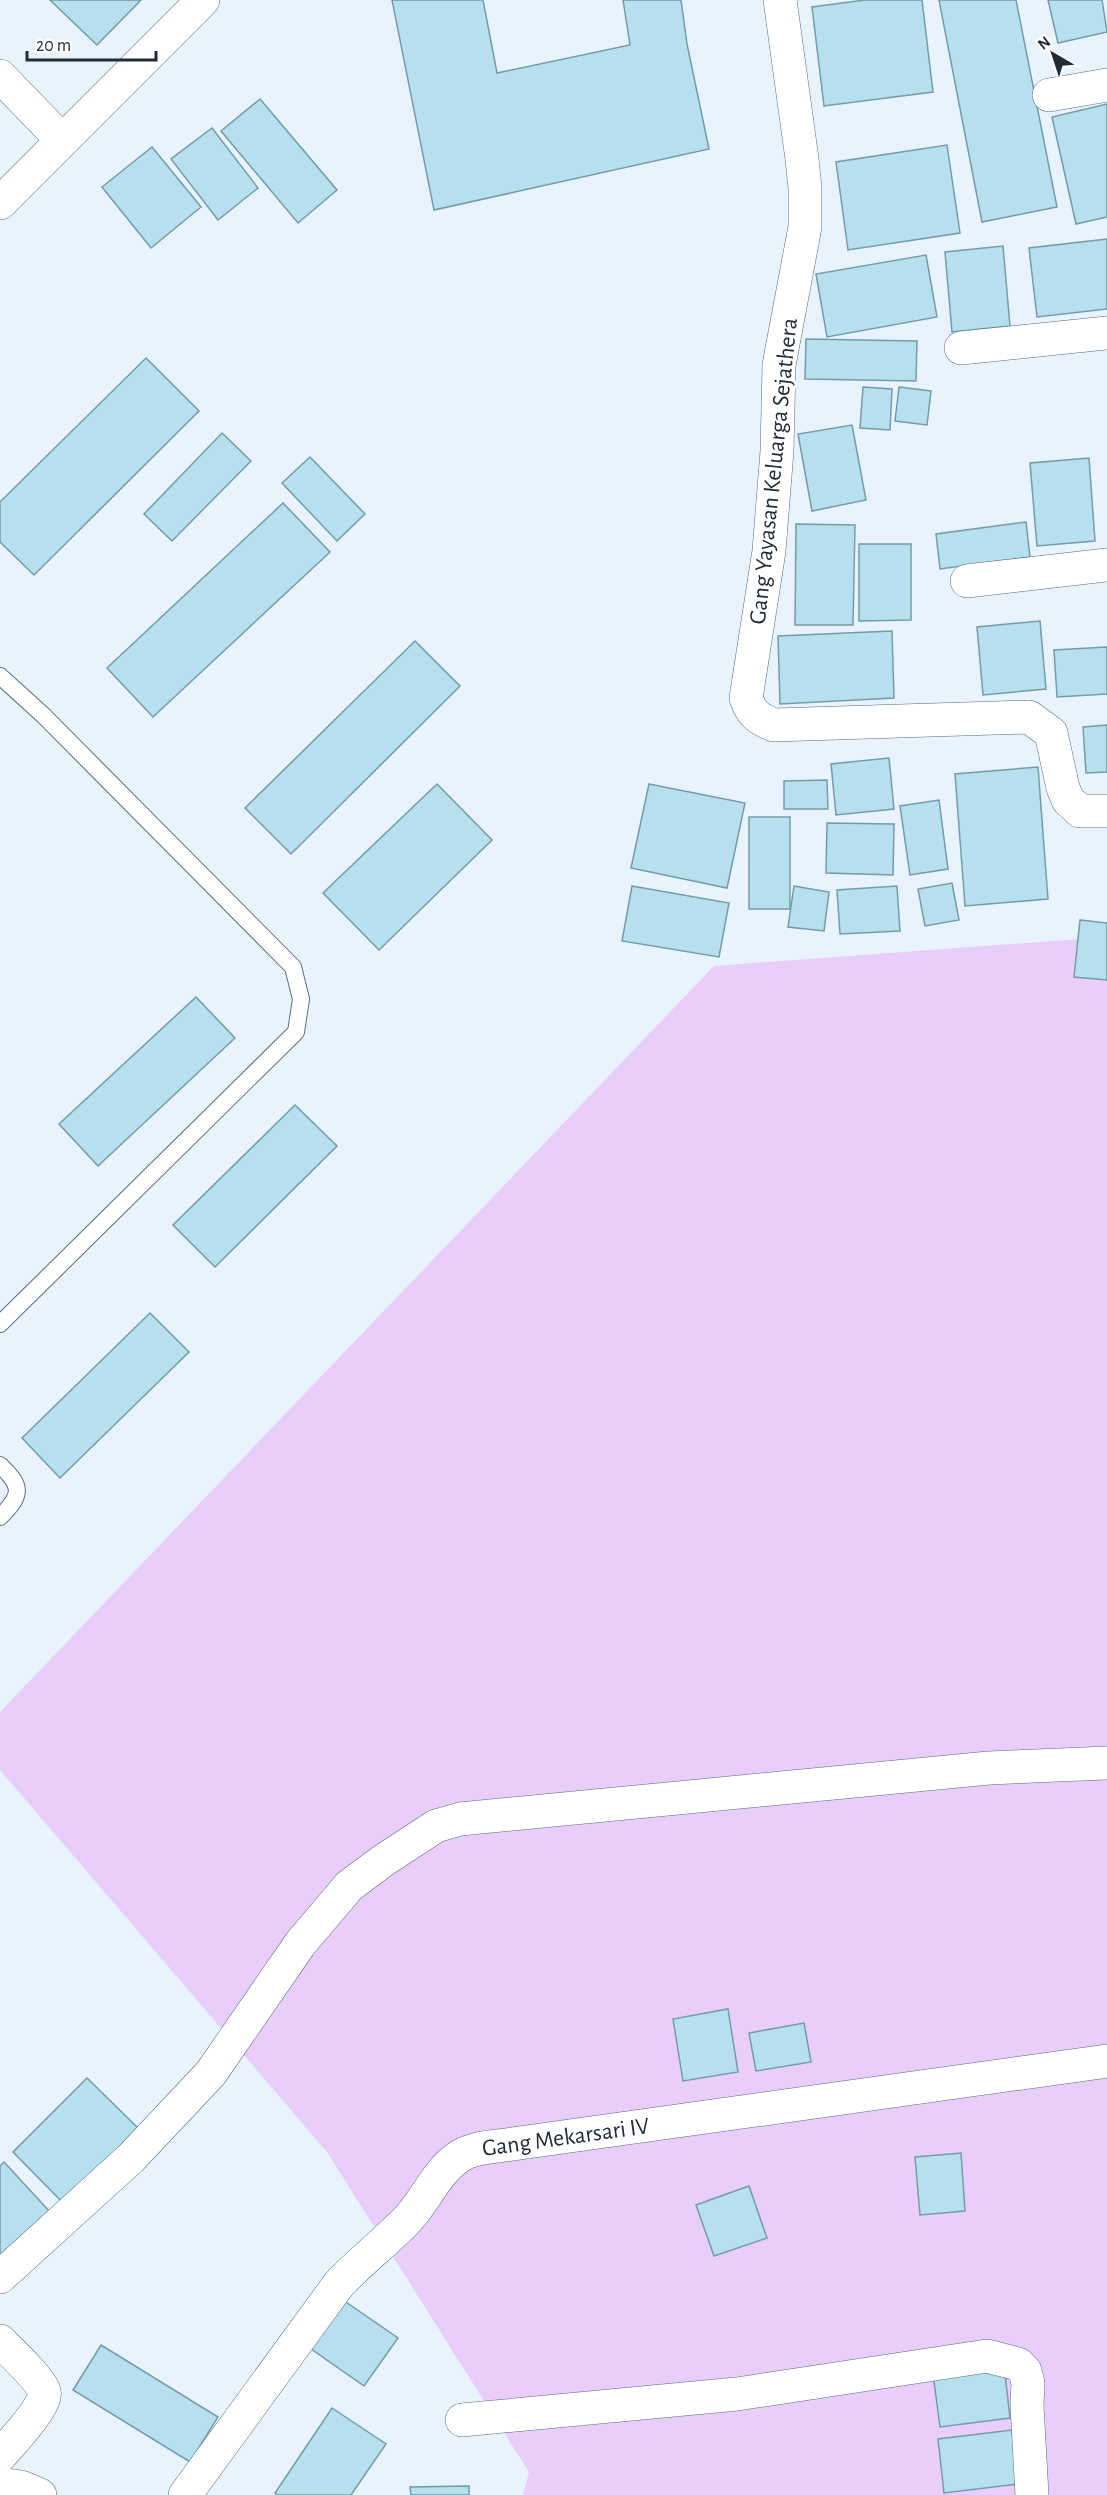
<svg xmlns="http://www.w3.org/2000/svg" width="1107" height="2495" font-family="'Alegreya Sans',sans-serif">
	<style>
		.green { fill: #e9cdfb }
		.building { fill: #b6e0ed; stroke: #739ca8; stroke-width: 1.5 }
		.lines { fill: none; stroke-linecap: round; stroke-linejoin: round }
		.service-casing { stroke: #556d85; stroke-width: 18 }
		.minor-casing { stroke: #556d85; stroke-width: 34 }
		.tertiary-casing { stroke: #556d85; stroke-width: 34 }
		.service { stroke: #fff; stroke-width: 16 }
		.minor { stroke: #fff; stroke-width: 33 }
		.tertiary { stroke: #fff; stroke-width: 33 }
		.labels { text-anchor: middle; stroke-width: 6; stroke-linejoin: round; paint-order: stroke }
		.street-label { font-size: 24px; fill: #222c36; stroke: #fff }
	</style>
	<rect width="100%" height="100%" fill="#e8f3fe"/>
	<path class="green" d="M1107 937V2495H523L529 2472 327 2152 0 1770V1712L714 966Z"/>
	<g class="building">
		<path d="M50 0H141L97 45Z"/>
		<path d="M392 0H483L497 73 630 45 623 0H681L687 44 709 149 434 210Z"/>
		<path d="M865 0H922L933 92 824 106 812 7Z"/>
		<path d="M939 0H1016L1057 207 982 222Z"/>
		<path d="M1048 0H1102L1107 32 1058 43Z"/>
		<path d="M260 99 337 190 298 223 221 131Z"/>
		<path d="M1107 104V217L1076 224 1052 117Z"/>
		<path d="M212 128 258 188 218 220 171 159Z"/>
		<path d="M947 145 960 233 848 250 836 162Z"/>
		<path d="M152 147 201 207 151 248 102 187Z"/>
		<path d="M1107 239V309L1037 317 1029 248Z"/>
		<path d="M1003 246 1010 326 952 332 945 252Z"/>
		<path d="M926 255 937 317 827 337 816 274Z"/>
		<path d="M806 339 917 341 916 381 805 379Z"/>
		<path d="M146 358 199 411 34 575 0 542V502Z"/>
		<path d="M863 387 892 389 890 430 860 428Z"/>
		<path d="M899 387 931 391 927 425 895 421Z"/>
		<path d="M852 425 866 500 812 511 798 434Z"/>
		<path d="M222 433 251 461 172 541 144 514Z"/>
		<path d="M310 457 365 514 337 541 282 483Z"/>
		<path d="M1089 458 1095 541 1037 546 1030 463Z"/>
		<path d="M283 503 330 552 153 717 107 668Z"/>
		<path d="M1026 522 1030 557 940 569 936 534Z"/>
		<path d="M796 524 855 525 853 625H795Z"/>
		<path d="M859 544H911V620L859 621Z"/>
		<path d="M1040 621 1046 689 983 695 977 627Z"/>
		<path d="M892 631 894 698 780 704 778 636Z"/>
		<path d="M415 641 460 686 291 854 245 808Z"/>
		<path d="M1107 647V694L1057 697 1054 650Z"/>
		<path d="M1107 725V772L1086 773 1083 727Z"/>
		<path d="M889 758 894 809 836 815 831 764Z"/>
		<path d="M1038 767 1048 899 965 906 955 774Z"/>
		<path d="M827 780 828 809H784V781Z"/>
		<path d="M437 784 492 840 379 950 323 893Z"/>
		<path d="M649 784 745 803 727 888 631 868Z"/>
		<path d="M939 800 948 869 910 875 900 806Z"/>
		<rect x="749" y="817" width="41" height="92"/>
		<path d="M827 823 894 824 893 875 826 873Z"/>
		<path d="M952 883 959 920 925 926 918 889Z"/>
		<path d="M632 886 729 903 719 957 622 941Z"/>
		<path d="M794 886 829 892 824 931 788 927Z"/>
		<path d="M897 886 900 931 840 934 837 890Z"/>
		<path d="M1080 920 1107 923V980L1074 977Z"/>
		<path d="M196 997 235 1038 98 1166 59 1124Z"/>
		<path d="M295 1105 337 1146 215 1267 173 1225Z"/>
		<path d="M150 1313 189 1352 60 1478 22 1438Z"/>
		<path d="M728 2009 738 2072 683 2081 673 2019Z"/>
		<path d="M804 2023 811 2062 756 2071 749 2033Z"/>
		<path d="M87 2078 143 2133 67 2207 13 2152Z"/>
		<path d="M961 2153 965 2211 920 2215 915 2157Z"/>
		<path d="M4 2162 50 2212 0 2257V2166Z"/>
		<path d="M749 2186 767 2238 714 2256 696 2205Z"/>
		<path d="M340 2298 398 2338 364 2386 307 2346Z"/>
		<path d="M101 2345 218 2417 190 2462 73 2390Z"/>
		<path d="M1004 2365 1010 2418 940 2427 933 2374Z"/>
		<path d="M332 2408 386 2444 351 2495H278L275 2493Z"/>
		<path d="M1012 2430 1018 2484 944 2493 938 2439Z"/>
		<path d="M469 2486V2495H411L410 2487Z"/>
	</g>
	<g class="lines">
		<defs>
			<g id="service">
				<path d="M0 676 43 715 293 967 301 999 296 1032 0 1324"/>
				<path d="M0 1465C23 1487 22 1495 0 1517"/>
			</g>
			<g id="minor">
				<path d="M780 0 802 159 805 188V227L779 365 777 451 769 551 746 698C751 713 758 719 774 725L1029 717 1051 733 1063 788 1068 800 1080 811H1107"/>
				<path d="M0 76 61 139"/>
				<path d="M1049 95 1107 85"/>
				<path d="M961 348 1107 333"/>
				<path d="M967 581 1107 565"/>
				<path d="M0 2277 131 2158 211 2073 300 1944 349 1886 384 1860 436 1826 460 1819 989 1768 1107 1763"/>
				<path d="M0 2341C10 2351 40 2379 44 2391 49 2404 9 2445 0 2456"/>
				<path d="M462 2420 737 2394 987 2356 1018 2364 1025 2371 1028 2383 1027 2406 1032 2495"/>
				<path d="M0 2484 21 2487 40 2495"/>
				<path id="s1" d="M185 2495 339 2284C360 2262 383 2244 404 2223 424 2204 434 2175 457 2158 470 2148 490 2147 506 2145L1107 2061"/>
			</g>
			<path id="tertiary" d="M0 203 203 0"/>
		</defs>
		<use href="#service" class="service-casing"/>
		<use href="#minor" class="minor-casing"/>
		<use href="#tertiary" class="tertiary-casing"/>
		<use href="#service" class="service"/>
		<use href="#minor" class="minor"/>
		<use href="#tertiary" class="tertiary"/>
	</g>
	<g class="labels">
		<g class="street-label">
			<text transform="translate(773 471) rotate(-84)" y="8">Gang Yayasan Keluarga Sejathera</text>
			<text dy="8" stroke="none"><textPath href="#s1" startOffset="546">Gang Mekarsari IV</textPath></text>
		</g>
	</g>
	<g transform="translate(1053 54) rotate(321)" stroke="#ffffff" stroke-width="4.5" paint-order="stroke">
	<path d="M0-4.5L10 22L0 15L-10 22Z" fill="#222c36"/>
	<text y="-9" font-size="16" font-weight="bold" text-anchor="middle" fill="#222c36">N</text>
	</g>
	<path d="M27 51v9h129v-9" fill="none" stroke="#222c36" stroke-width="3"/>
	<text x="36" y="51" font-size="18" fill="#222c36" stroke="#ffffff" stroke-width="4.5" paint-order="stroke">20 m</text>
</svg>
